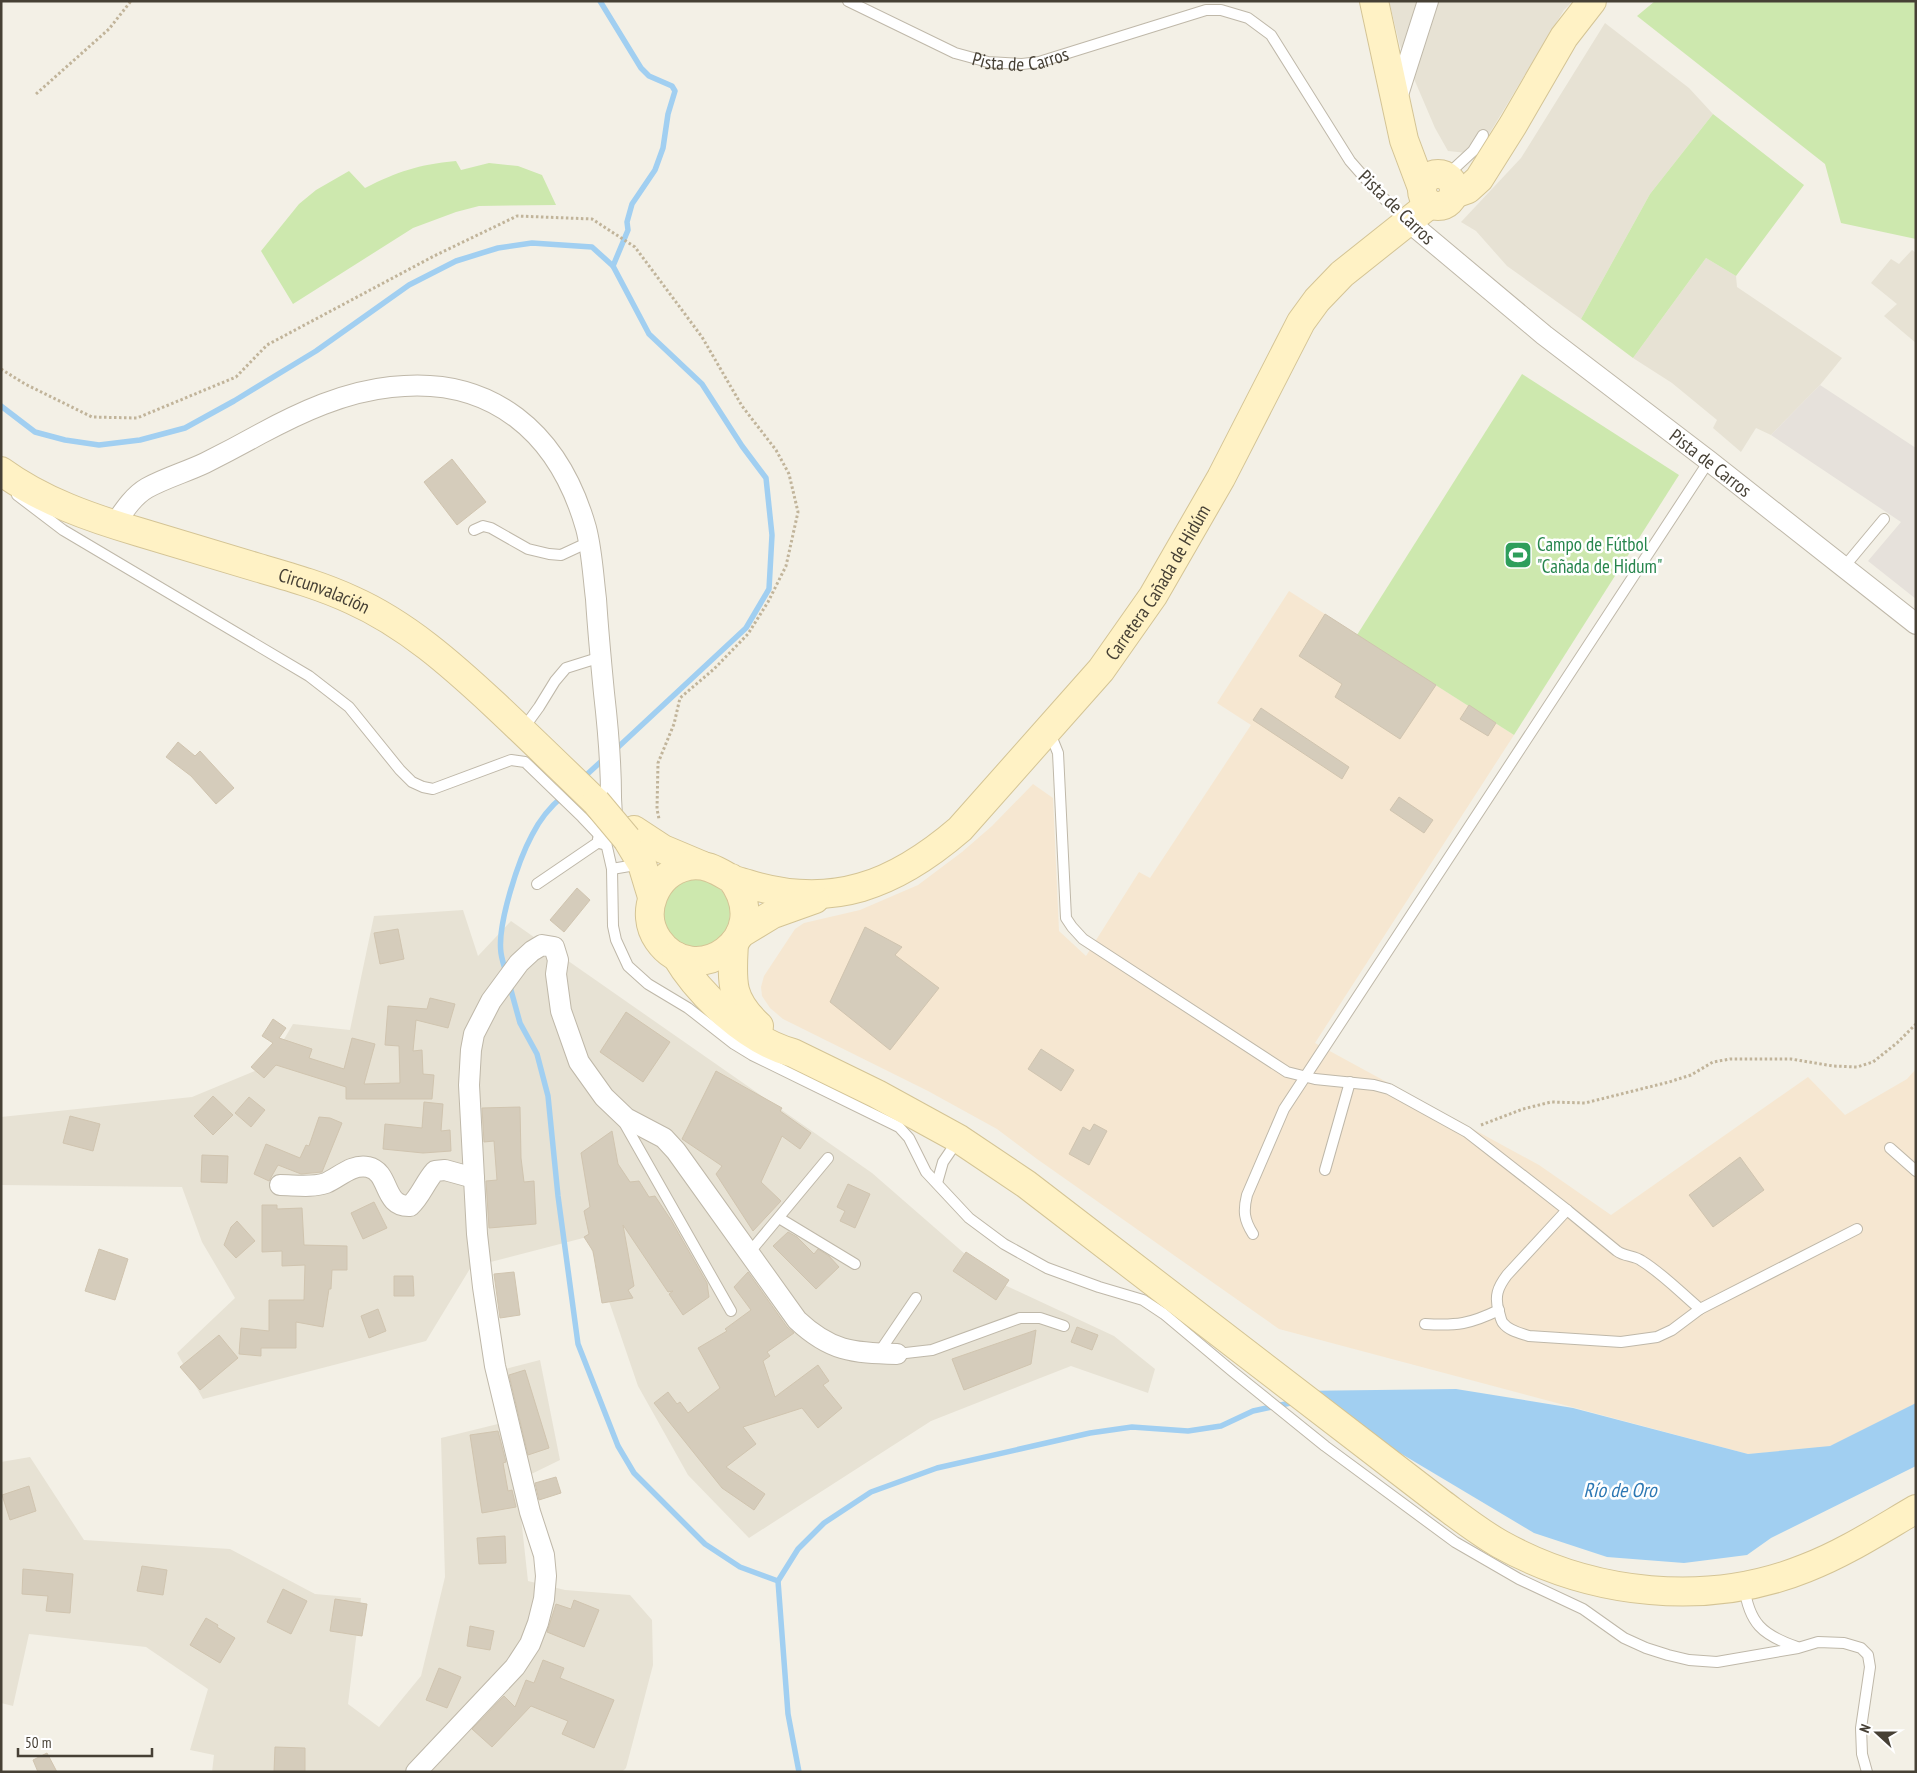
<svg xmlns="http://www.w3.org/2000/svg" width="1917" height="1773" font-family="'PT Sans Narrow',sans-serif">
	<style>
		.residential { fill: #e7e2d4 }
		.commercial { fill: #f6e7d1 }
		.industrial { fill: #e6e1db }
		.green { fill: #cde8ae }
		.water { fill: #a1cff1 }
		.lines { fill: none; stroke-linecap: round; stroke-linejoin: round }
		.stream { stroke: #a1cff1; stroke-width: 5.5 }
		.building { fill: #d5ccbb; stroke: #d0c4af }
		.lane-casing { stroke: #bfb8a9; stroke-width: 12 }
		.street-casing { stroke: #bfb8a9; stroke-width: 22 }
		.secondary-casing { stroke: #d4c495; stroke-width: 30 }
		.path { stroke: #c1b49a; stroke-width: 3; stroke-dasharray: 2.5 2.5; stroke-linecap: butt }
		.lane { stroke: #fff; stroke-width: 10 }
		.street { stroke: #fff; stroke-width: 20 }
		.secondary { stroke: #fff2c5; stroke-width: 28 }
		.secondary-bridge-casing { stroke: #d4c495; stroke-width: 30; stroke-linecap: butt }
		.secondary-bridge { stroke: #fff2c5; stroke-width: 28 }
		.labels { text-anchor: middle; stroke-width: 5; stroke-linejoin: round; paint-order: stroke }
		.street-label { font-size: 19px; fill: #464035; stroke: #fff }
		.leisure-label { font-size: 19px; fill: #27864d; stroke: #fff; text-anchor: start }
		.water-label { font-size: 20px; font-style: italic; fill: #2d78b4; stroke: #fff }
	</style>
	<rect width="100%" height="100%" fill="#f3f0e6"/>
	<g class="residential">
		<path d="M1389 1H1573L1564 10 1477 154 1448 151 1435 128 1400 46Z"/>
		<path d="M1605 23 1689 88 1713 114 1650 194 1581 319 1507 266 1476 231 1461 222 1521 158Z"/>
		<path d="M1912 250 1916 253V343L1884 316 1897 304 1871 283 1891 259 1899 264Z"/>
		<path d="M1706 258 1736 276 1737 287 1842 358 1820 385 1771 435 1756 428 1741 452 1713 428 1717 420 1672 383 1633 358Z"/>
		<path d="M463 910 478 956 511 921 872 1173 996 1281 1114 1336 1155 1369 1148 1393 1071 1366 931 1421 749 1538 688 1475 638 1386 587 1237 471 1267 426 1341 203 1399 177 1353 235 1298 202 1242 182 1187 1 1185V1117L192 1097 269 1065 293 1024 350 1030 374 916Z"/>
		<path d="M540 1360 560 1460 517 1481 528 1581 565 1590 630 1595 652 1620 653 1665 626 1768 622 1772H212L214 1755 190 1750 208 1689 146 1647 29 1634 13 1706 1 1703V1462L30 1457 84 1540 230 1549 315 1594 361 1598 348 1704 379 1727 421 1676 445 1577 441 1438 502 1423 490 1373Z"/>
	</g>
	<path class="commercial" d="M1289 591 1514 735 1315 1043 1539 1165 1611 1215 1808 1077 1845 1115 1907 1079 1916 1069V1404L1860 1434 1822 1449 1748 1454 1279 1329 1037 1159 997 1129 928 1091 783 1019 770 1008 762 996 761 987 764 976 795 929 804 923 860 910 918 885 962 852 992 826 1033 784 1053 798 1059 931 1086 956 1139 872 1150 878 1251 725 1217 703Z"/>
	<path class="industrial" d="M1820 385 1916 448V599L1868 561 1901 522 1771 435Z"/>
	<g class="green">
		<path d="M1655 1H1916V239L1841 223 1825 164 1637 16Z"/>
		<path d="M1713 114 1804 185 1736 276 1706 258 1633 358 1581 319 1650 194Z"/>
		<path d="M456 161 461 170 489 163 518 166 542 175 556 205 479 206 456 212 413 228 293 304 261 251 299 204 316 190 349 171 365 188C399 171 417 165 456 161Z"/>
		<path d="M1522 374 1679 475 1514 735 1357 635Z"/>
		<circle cx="696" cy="913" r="34"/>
	</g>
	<path class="water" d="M1456 1389 1573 1408 1748 1454 1830 1446 1916 1403V1466L1771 1538 1747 1555 1684 1563 1607 1557 1534 1533 1296 1391Z"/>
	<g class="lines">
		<g class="stream">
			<path d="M600 1 641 68 649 76 672 86 675 91 668 114 663 148 655 170 632 204 627 222 628 230 613 266"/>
			<path d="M1 406 35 432 65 440 99 445 140 440 185 428 234 401 316 351 409 285 456 261 498 248 532 243 592 247 613 266 649 334 702 384 742 446 766 478 772 535 769 589 746 628 615 750"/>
			<path d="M583 778 606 757"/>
			<path d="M506 972C504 966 502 960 501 953 497 925 518 861 532 835 539 821 551 806 563 796"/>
			<path d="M509 983 520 1023 537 1054 548 1096 558 1196 578 1344 618 1446 634 1473 705 1544 740 1567 778 1581"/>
			<path d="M799 1772 788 1714 778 1581 798 1549 824 1523 871 1492 937 1468 1090 1433 1132 1427 1188 1431 1221 1426 1253 1411 1295 1402"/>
		</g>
	</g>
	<g class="building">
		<path d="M452 459 486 502 457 525 424 482Z"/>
		<path d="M1325 614 1436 685 1400 739 1335 697 1342 684 1299 656Z"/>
		<path d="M1469 705 1496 723 1488 736 1460 719Z"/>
		<path d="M1261 708 1349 767 1342 779 1253 720Z"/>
		<path d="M178 742 195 756 200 751 234 788 216 804 191 776 166 757Z"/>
		<path d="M1399 797 1433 820 1424 833 1390 810Z"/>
		<path d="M577 888 590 900 564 932 550 920Z"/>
		<path d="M865 927 902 947 895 955 939 988 890 1050 830 1002Z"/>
		<path d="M398 929 404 959 380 964 374 933Z"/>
		<path d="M430 998 455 1004 448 1028 416 1020 413 1051 422 1050 423 1074 434 1075 432 1099H346V1087L276 1065 264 1078 251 1067 273 1043 262 1036 273 1019 286 1028 279 1038 312 1049 309 1058 344 1069 352 1038 375 1044 364 1084 400 1083 399 1046 385 1045 388 1006 427 1009Z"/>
		<path d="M626 1012 670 1042 643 1082 600 1052Z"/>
		<path d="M1041 1049 1074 1070 1061 1091 1028 1069Z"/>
		<path d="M716 1071 782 1108 780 1111 811 1133 800 1149 782 1136 761 1182 781 1201 753 1231 716 1174 722 1166 682 1139Z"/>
		<path d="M213 1096 233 1115 213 1135 194 1116Z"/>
		<path d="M249 1097 265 1110 251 1127 235 1113Z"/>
		<path d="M424 1102 443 1104 441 1131 450 1130 451 1151 423 1153 383 1149 385 1124 422 1128Z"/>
		<path d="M520 1107 521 1158 524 1182 534 1181 536 1224 489 1228 486 1181 497 1180 494 1141 484 1142 482 1108Z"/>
		<path d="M70 1116 100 1124 93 1151 63 1143Z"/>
		<path d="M319 1117 330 1118 342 1123 322 1172 301 1174 278 1165 269 1181 254 1174 266 1144 300 1158 306 1145 309 1146Z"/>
		<path d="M1094 1124 1107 1131 1089 1165 1069 1154 1083 1127 1090 1131Z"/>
		<path d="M612 1131 618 1164 630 1182 639 1181 649 1197 655 1196 671 1220 707 1283 709 1297 683 1315 669 1294 673 1291 668 1292 623 1225 634 1286 628 1290 633 1298 602 1303 593 1251 584 1237 589 1234 584 1211 590 1207 581 1153Z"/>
		<path d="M202 1155 228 1156 227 1183 201 1182Z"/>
		<path d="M1740 1157 1764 1190 1713 1227 1689 1195Z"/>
		<path d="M848 1184 870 1194 855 1228 840 1221 845 1211 837 1207Z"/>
		<path d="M374 1202 387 1228 363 1239 351 1213Z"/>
		<path d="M262 1205H277V1209L302 1208 304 1245 347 1246V1270H332L331 1289H329L323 1327 296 1322V1348H261V1356L239 1354 241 1328 269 1331V1300H304L305 1265 282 1266V1251L262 1252Z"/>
		<path d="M237 1221 255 1241 236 1258 224 1245 231 1227Z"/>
		<path d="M788 1232 797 1237 814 1254 818 1249 829 1256 839 1267 816 1289 773 1246Z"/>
		<path d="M99 1249 128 1259 115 1300 85 1291Z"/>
		<path d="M966 1252 1009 1280 996 1300 953 1271Z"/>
		<path d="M514 1272 520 1315 500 1318 494 1274Z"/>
		<path d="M748 1272 787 1327 794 1333 767 1352 770 1356 763 1361 775 1397 818 1365 829 1381 823 1385 842 1408 818 1428 802 1408 743 1427 756 1444 726 1467 765 1494 754 1510 722 1488 654 1403 668 1392 677 1404 680 1402 688 1413 720 1388 698 1348 727 1331 725 1329 751 1310 734 1287Z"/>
		<path d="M394 1276H413L414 1296H394Z"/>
		<path d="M378 1309 386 1331 369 1338 361 1316Z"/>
		<path d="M1077 1327 1098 1335 1092 1350 1071 1342Z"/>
		<path d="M1036 1330 1031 1364 964 1390 952 1359Z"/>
		<path d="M219 1335 238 1358 200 1390 180 1367Z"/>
		<path d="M525 1370 549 1448 528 1455 509 1375Z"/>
		<path d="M498 1431 506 1462 503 1463 508 1491 512 1490 516 1507 482 1513 470 1435Z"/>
		<path d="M556 1477 561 1493 539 1500 535 1483Z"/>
		<path d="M29 1486 36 1511 10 1520 2 1495Z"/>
		<path d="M505 1536 506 1563 479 1564 477 1538Z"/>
		<path d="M142 1566 167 1570 163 1595 137 1591Z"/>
		<path d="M23 1569 73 1574 70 1613 46 1611 48 1596 22 1594Z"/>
		<path d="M283 1589 307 1601 291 1634 267 1622Z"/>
		<path d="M335 1599 367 1604 362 1636 330 1631Z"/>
		<path d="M574 1600 599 1610 584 1647 547 1632 556 1604 571 1609Z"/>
		<path d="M206 1618 218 1625 217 1627 235 1638 220 1663 190 1645Z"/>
		<path d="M470 1626 494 1631 490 1650 467 1646Z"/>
		<path d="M543 1660 564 1668 560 1678 614 1700 594 1748 562 1734 568 1721 531 1706 492 1747 472 1729 504 1696 515 1707 526 1680 534 1683Z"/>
		<path d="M439 1668 461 1677 447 1708 426 1700Z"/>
		<path d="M275 1747 305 1748V1772H274Z"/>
		<path d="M47 1753 57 1772H38L33 1760Z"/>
	</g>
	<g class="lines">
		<defs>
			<g id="lane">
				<path id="s1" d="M848 1 955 53 988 62 1022 64 1039 62 1206 10H1221L1248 18 1271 35 1350 161 1378 193 1407 220"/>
				<path d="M1446 176 1473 151 1483 135"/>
				<path d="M17 495 63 530 309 676 349 707 400 770 412 782 423 787 433 789 511 760 525 762 582 817 603 839 607 847 612 869 613 926 616 940 628 966 648 984 688 1008 734 1044 752 1055 899 1127 909 1138 926 1172 969 1218 1004 1244 1047 1268 1099 1287 1143 1300 1164 1314 1232 1371 1325 1446 1455 1542 1519 1579 1583 1609 1624 1638 1646 1648 1668 1655 1689 1660 1717 1662 1798 1648 1818 1642 1844 1643 1861 1648 1868 1655 1870 1667 1861 1728 1862 1754 1867 1772"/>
				<path d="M474 530 483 526 491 528 528 549 549 554 561 555 589 542"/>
				<path d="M1844 567 1884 519"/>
				<path d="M523 729 539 707 555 681 566 668 601 657"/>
				<path d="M1045 734 1054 743 1058 753 1066 918 1072 927 1083 939 1287 1072 1315 1079 1374 1085 1389 1089 1467 1132 1567 1210 1617 1251C1625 1257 1634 1255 1642 1261 1663 1274 1681 1293 1700 1309"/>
				<path d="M612 869 641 864"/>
				<path d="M537 884 603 839"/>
				<path d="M622 1119 731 1311"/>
				<path d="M1890 1148 1916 1171"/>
				<path d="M1325 1170 1350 1082"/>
				<path d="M937 1183 943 1162 958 1140"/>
				<path d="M1567 1210 1507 1275C1498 1287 1494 1296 1499 1312 1500 1315 1501 1321 1503 1323 1509 1331 1520 1333 1529 1336L1621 1342 1657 1337 1672 1330 1700 1309 1857 1229"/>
				<path d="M779 1218 855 1264"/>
				<path d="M1253 1234C1244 1220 1243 1211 1247 1195L1284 1109 1709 461"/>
				<path d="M749 1253 828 1158"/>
				<path d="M1425 1324C1457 1326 1470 1324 1499 1310"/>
				<path d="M878 1354 916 1298"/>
				<path d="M897 1354 932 1350 1020 1318H1040L1064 1326"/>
				<path d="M1744 1586C1749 1623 1762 1635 1797 1647"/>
			</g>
			<g id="street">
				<path d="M1396 101 1428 1"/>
				<path id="s2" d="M1409 222 1544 335 1709 461 1916 624"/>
				<path d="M114 525C123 512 133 496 147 488 165 478 186 472 205 463 223 454 242 444 260 434 301 412 344 392 391 387 492 375 559 433 586 528 592 551 593 575 596 599 598 630 601 662 604 693 608 728 611 762 611 796 611 807 614 822 609 832 607 835 605 837 603 839"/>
				<path d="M280 1185C294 1185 312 1188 326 1183 340 1177 351 1164 368 1167 391 1172 382 1207 410 1206 421 1196 425 1182 435 1171L445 1170 474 1178"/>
				<path d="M416 1772 515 1667 530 1644 538 1623 544 1599 546 1576 544 1555 530 1512 495 1366 483 1287 477 1234 469 1085 471 1050 474 1034 491 1001 519 963 532 951 542 945 554 947 558 960 556 974 561 1011 579 1062 604 1097 626 1118 664 1138 676 1151 797 1320C830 1351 852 1353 897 1354"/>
			</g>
			<g id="secondary">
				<path d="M1374 1 1404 140 1422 188"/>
				<circle cx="1438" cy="190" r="16"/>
				<path d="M1454 194 1468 189 1479 179 1513 125 1564 37 1592 1"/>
				<path id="s3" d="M1 471C42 501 91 518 139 532 179 544 219 556 259 568 290 577 322 586 352 600 406 624 452 665 495 705 529 737 562 769 596 802"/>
				<path d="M634 830 663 849 701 865"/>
				<path d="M627 839 642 864 652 897"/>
				<path id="s4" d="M731 878C777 938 694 992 658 940 639 913 655 873 688 866 705 863 716 870 730 878 735 881 742 882 748 884 832 910 895 885 960 829L1101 670 1153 596 1221 478 1301 322 1317 300 1342 274 1430 204"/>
				<path d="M740 934 773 914 815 899"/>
				<path d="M734 943C732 981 729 998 759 1026"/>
				<path d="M676 956C699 995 748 1041 793 1053L877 1094 959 1139 1026 1184 1441 1503C1460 1517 1479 1532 1500 1544 1592 1595 1707 1608 1806 1568 1845 1553 1880 1530 1916 1509"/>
			</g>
		</defs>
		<use href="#lane" class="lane-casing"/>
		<use href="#street" class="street-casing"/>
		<use href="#secondary" class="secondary-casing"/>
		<g class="path">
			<path d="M36 94 109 29 131 1"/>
			<path d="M1 369 25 384 92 417 137 418 236 377 267 345 434 256 517 216 592 219 635 247 702 337 742 406 776 450 789 474 798 512 786 566 768 602 748 634 714 669 680 698 674 724 658 763 657 809 659 819"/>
			<path d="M1481 1125 1523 1109 1551 1102 1585 1103 1669 1082 1691 1075 1713 1062 1730 1059H1791L1833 1066 1857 1067 1873 1062 1897 1043 1916 1024"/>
		</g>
		<use href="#lane" class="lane"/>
		<use href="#street" class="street"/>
		<use href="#secondary" class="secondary"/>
		<defs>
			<path id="secondary-bridge" d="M596 802 627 839"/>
		</defs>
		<use href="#secondary-bridge" class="secondary-bridge-casing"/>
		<use href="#secondary-bridge" class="secondary-bridge"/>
	</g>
	<defs>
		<symbol id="stadium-square" viewBox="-11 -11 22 22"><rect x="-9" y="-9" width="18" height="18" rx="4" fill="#2e9e5b" stroke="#fff"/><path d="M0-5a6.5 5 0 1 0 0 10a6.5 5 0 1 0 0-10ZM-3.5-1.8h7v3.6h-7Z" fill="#fff"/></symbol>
	</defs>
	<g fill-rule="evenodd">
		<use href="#stadium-square" x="1502" y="539" width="32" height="32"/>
	</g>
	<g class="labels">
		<g class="street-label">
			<text dy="7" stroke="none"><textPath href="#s1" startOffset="186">Pista de Carros</textPath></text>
			<text transform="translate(1397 207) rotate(44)" y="7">Pista de Carros</text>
			<text dy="7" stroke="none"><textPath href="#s2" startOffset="386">Pista de Carros</textPath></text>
			<text dy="7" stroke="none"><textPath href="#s4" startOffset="864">Carretera Cañada de Hidúm</textPath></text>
			<text dy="7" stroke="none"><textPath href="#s3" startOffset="346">Circunvalación</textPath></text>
		</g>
		<g class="leisure-label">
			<text x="1537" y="551">Campo de Fútbol<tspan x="1537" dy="22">"Cañada de Hidum"</tspan></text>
		</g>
		<g class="water-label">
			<text x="1620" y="1497">Río de Oro</text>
		</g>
	</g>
	<rect width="1917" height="1773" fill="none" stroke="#464035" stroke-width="5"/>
	<g transform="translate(1877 1733) rotate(291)" stroke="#ffffff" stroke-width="4" paint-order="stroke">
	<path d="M0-4L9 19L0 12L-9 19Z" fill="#464035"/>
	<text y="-8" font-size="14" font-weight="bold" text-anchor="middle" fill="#464035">N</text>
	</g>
	<path d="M18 1748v8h134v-8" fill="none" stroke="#464035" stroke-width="2.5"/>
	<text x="25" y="1748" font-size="15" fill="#464035" stroke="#ffffff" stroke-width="4" paint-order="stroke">50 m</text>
</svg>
